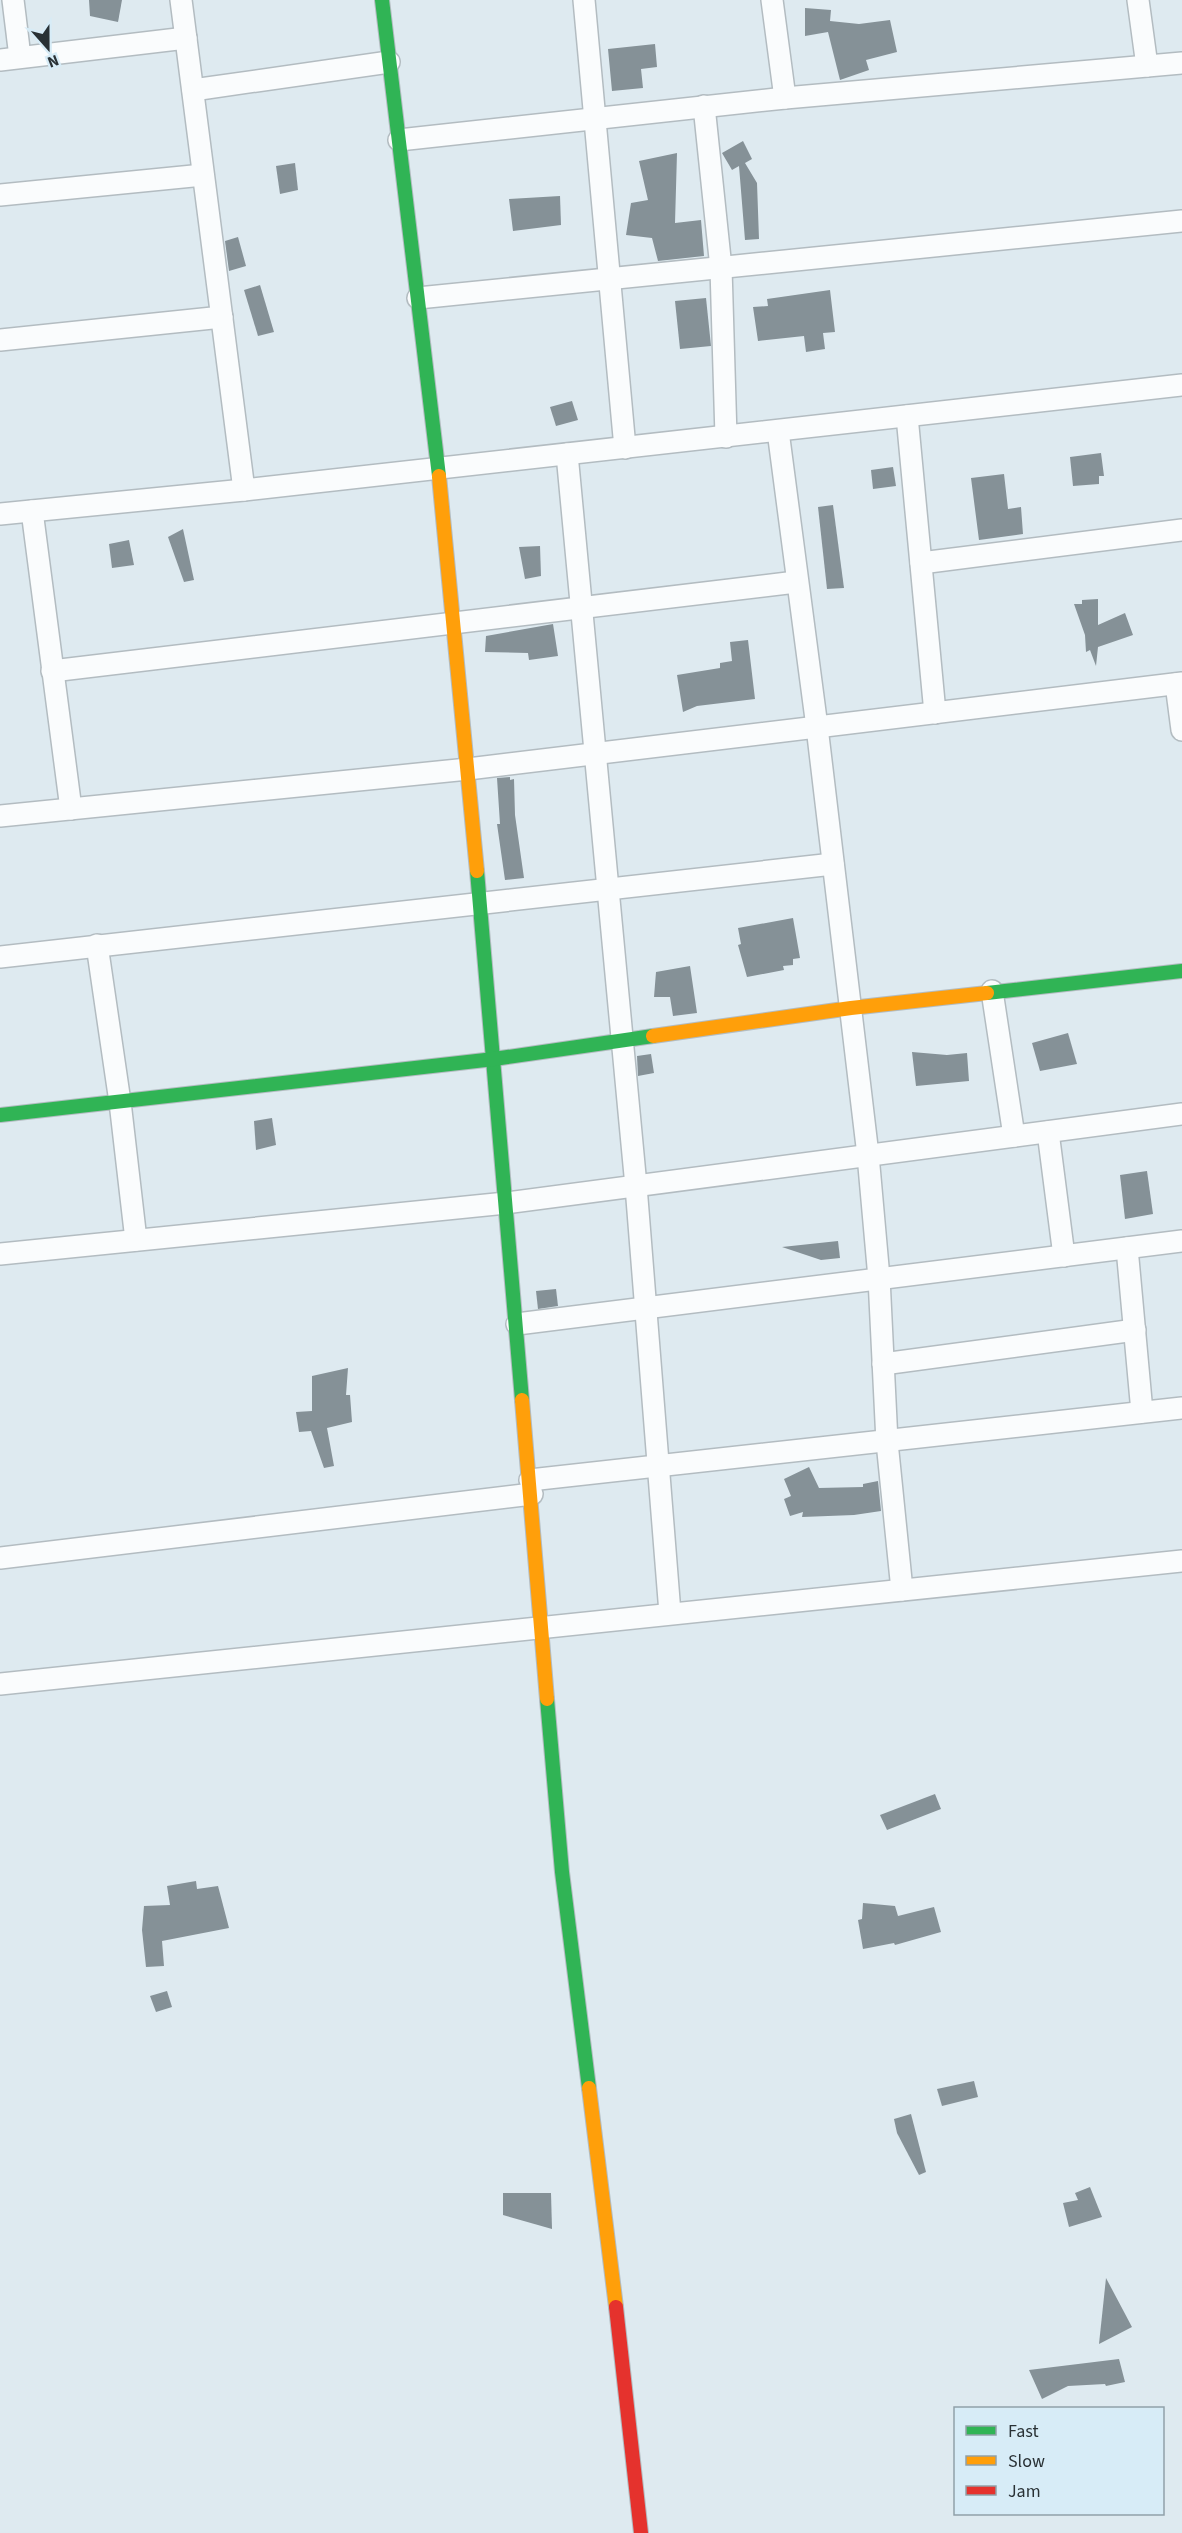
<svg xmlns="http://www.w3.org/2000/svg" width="1182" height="2533" font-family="'Source Sans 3',sans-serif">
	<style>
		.building { fill: #859197 }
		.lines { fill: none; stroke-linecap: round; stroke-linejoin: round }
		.street-casing { stroke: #b3bcc1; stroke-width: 24 }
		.fast-casing { stroke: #b3bcc1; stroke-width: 16 }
		.slow-casing { stroke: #b3bcc1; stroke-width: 16 }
		.jam-casing { stroke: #b3bcc1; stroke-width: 16 }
		.street { stroke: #fafcfd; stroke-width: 21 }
		.fast { stroke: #30b455; stroke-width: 14 }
		.slow { stroke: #ff9f0a; stroke-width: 14 }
		.jam { stroke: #e5322d; stroke-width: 14 }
	</style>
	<rect width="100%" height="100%" fill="#deeaf0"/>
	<g class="building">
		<path d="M89 0H122L118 22 90 16Z"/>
		<path d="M805 8 831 10 830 21 859 24 890 20 897 52 866 60 869 70 840 80 828 32 805 36Z"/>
		<path d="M655 44 657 67 641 69 643 88 612 91 608 49Z"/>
		<path d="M743 141 752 159 745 163 757 183 759 239 745 240 739 166 732 170 722 153Z"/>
		<path d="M677 153 675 223 701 220 704 256 658 261 652 238 626 235 631 203 648 200 639 161Z"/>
		<path d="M295 163 298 190 280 194 276 166Z"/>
		<path d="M560 196 561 225 513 231 509 199Z"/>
		<path d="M238 237 246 266 229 271 225 241Z"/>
		<path d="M260 285 274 332 258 336 244 290Z"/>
		<path d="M830 290 835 332 823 333 825 349 806 352 804 336 758 341 753 307 768 306 767 299Z"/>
		<path d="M706 298 711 346 680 349 675 301Z"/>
		<path d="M572 401 578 420 556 426 550 407Z"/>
		<path d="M1101 453 1104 476H1099V484L1073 486 1070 457Z"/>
		<path d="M893 467 896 486 873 489 871 470Z"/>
		<path d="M1004 474 1008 509 1021 507 1023 534 979 540 971 478Z"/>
		<path d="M833 505 844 588 827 589 818 507Z"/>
		<path d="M183 529 194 580 184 582 168 537Z"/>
		<path d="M129 540 134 565 112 568 109 544Z"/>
		<path d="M540 546 541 576 525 579 519 547Z"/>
		<path d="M1098 599V625L1125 613 1133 635 1098 647 1096 666 1090 650 1086 652 1085 635 1074 604H1082V600Z"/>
		<path d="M553 624 558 656 529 660 528 653 485 652 486 636Z"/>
		<path d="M748 640 755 699 697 706 683 712 677 675 720 668V663L732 661 730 642Z"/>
		<path d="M510 777V780L514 779 515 815 524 878 505 880 497 824H500L497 778Z"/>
		<path d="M793 918 800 958 793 959V965L783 966 784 970 747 977 738 945 741 944 738 928Z"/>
		<path d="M690 966 697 1013 673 1016 670 997H654L656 972Z"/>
		<path d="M1068 1033 1077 1064 1040 1071 1032 1043Z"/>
		<path d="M912 1052 947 1055 967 1053 969 1081 916 1086Z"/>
		<path d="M651 1054 654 1073 638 1076 637 1056Z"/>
		<path d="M272 1118 276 1145 256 1150 254 1121Z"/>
		<path d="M1147 1171 1153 1214 1125 1219 1120 1175Z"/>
		<path d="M838 1241 840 1258 821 1260 782 1247Z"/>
		<path d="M556 1289 558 1306 538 1309 536 1291Z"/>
		<path d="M348 1368 346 1395H350L352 1422 327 1428 334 1466 324 1468 311 1431 299 1432 296 1412 312 1411V1376Z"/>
		<path d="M809 1467 819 1488 863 1487V1484L878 1481 881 1511 854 1515 802 1517 803 1512 790 1516 784 1499 791 1496 784 1479Z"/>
		<path d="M935 1794 941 1809 887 1830 880 1815Z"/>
		<path d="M196 1881 197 1889 218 1886 229 1928 162 1941 164 1966 146 1967 142 1930 144 1906 170 1905 167 1886Z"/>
		<path d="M863 1903 895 1906 898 1916 934 1907 941 1932 895 1945 894 1943 863 1949 858 1920 862 1919Z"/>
		<path d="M167 1991 172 2007 156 2012 150 1996Z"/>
		<path d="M974 2081 978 2097 942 2106 937 2089Z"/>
		<path d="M911 2114 926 2172 919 2175 897 2133 894 2119Z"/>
		<path d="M1090 2187 1102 2217 1069 2227 1063 2203 1078 2200 1075 2193Z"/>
		<path d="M503 2193H551L552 2229 503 2215Z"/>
		<path d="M1106 2278 1132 2327 1099 2344Z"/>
		<path d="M1119 2359 1125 2382 1106 2386 1105 2384 1068 2386 1042 2399 1029 2370Z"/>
	</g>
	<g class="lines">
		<defs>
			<g id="street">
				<path d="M13 0 20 57"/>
				<path d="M181 0 244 490"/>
				<path d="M584 0 625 448"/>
				<path d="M772 0 785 98"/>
				<path d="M1138 0 1147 66"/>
				<path d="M0 60 186 38"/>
				<path d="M193 90 389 62"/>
				<path d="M704 106 721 268 726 437"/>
				<path d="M399 140 785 98 1182 63"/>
				<path d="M0 195 203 175"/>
				<path d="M418 298 1182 221"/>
				<path d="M0 340 222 317"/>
				<path d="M907 416 935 713"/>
				<path d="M778 431 817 727 868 1155 879 1278 887 1442 902 1590"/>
				<path d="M567 454 636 1186 670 1613"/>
				<path d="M32 511 71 809"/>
				<path d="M0 514 244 490 1182 385"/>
				<path d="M921 563 1182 530"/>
				<path d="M52 671 796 582"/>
				<path d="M1176 684 1182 730"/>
				<path d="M0 816 468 769 1182 683"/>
				<path d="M97 945 120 1102 136 1240"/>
				<path d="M0 957 833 864"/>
				<path d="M992 991 1014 1136"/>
				<path d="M1048 1132 1064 1256"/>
				<path d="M1127 1248 1142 1412"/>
				<path d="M0 1254 506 1203 1182 1114"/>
				<path d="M517 1324 1182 1241"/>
				<path d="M883 1364 1135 1330"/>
				<path d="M530 1480 1182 1408"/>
				<path d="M0 1558 532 1494"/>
				<path d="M0 1684 1182 1561"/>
			</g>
			<g id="fast">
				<path d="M382 0 439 476"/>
				<path d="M477 871 522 1400"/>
				<path d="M987 993 1182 971"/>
				<path d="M0 1115 494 1059 653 1036"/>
				<path d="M547 1699 562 1872 589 2088"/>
			</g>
			<g id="slow">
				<path d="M439 476 477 871"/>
				<path d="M653 1036 851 1008 987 993"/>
				<path d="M522 1400 547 1699"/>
				<path d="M589 2088 616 2307"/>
			</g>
			<path id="jam" d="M616 2307 641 2533"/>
		</defs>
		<use href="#street" class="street-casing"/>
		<use href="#fast" class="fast-casing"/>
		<use href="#slow" class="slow-casing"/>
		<use href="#jam" class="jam-casing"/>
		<use href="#street" class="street"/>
		<use href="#fast" class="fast"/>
		<use href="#slow" class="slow"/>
		<use href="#jam" class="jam"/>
	</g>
	<rect x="954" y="2407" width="210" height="108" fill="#d7ecf7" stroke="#91a1a9" stroke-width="1.5"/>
	<rect x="966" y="2426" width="30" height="9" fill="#30b455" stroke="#91a1a9" stroke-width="1.5"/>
	<text x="1008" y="2437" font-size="18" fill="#293135">Fast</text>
	<rect x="966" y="2456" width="30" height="9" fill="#ff9f0a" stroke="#91a1a9" stroke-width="1.5"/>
	<text x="1008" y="2467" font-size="18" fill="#293135">Slow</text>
	<rect x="966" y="2486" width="30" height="9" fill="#e5322d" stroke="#91a1a9" stroke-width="1.5"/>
	<text x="1008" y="2497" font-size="18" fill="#293135">Jam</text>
	<g transform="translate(48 48) rotate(159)" stroke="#d7ecf7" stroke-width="4.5" paint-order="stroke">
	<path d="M0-4.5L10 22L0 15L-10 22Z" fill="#293135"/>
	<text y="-9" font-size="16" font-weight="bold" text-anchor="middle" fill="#293135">N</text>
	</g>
</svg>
